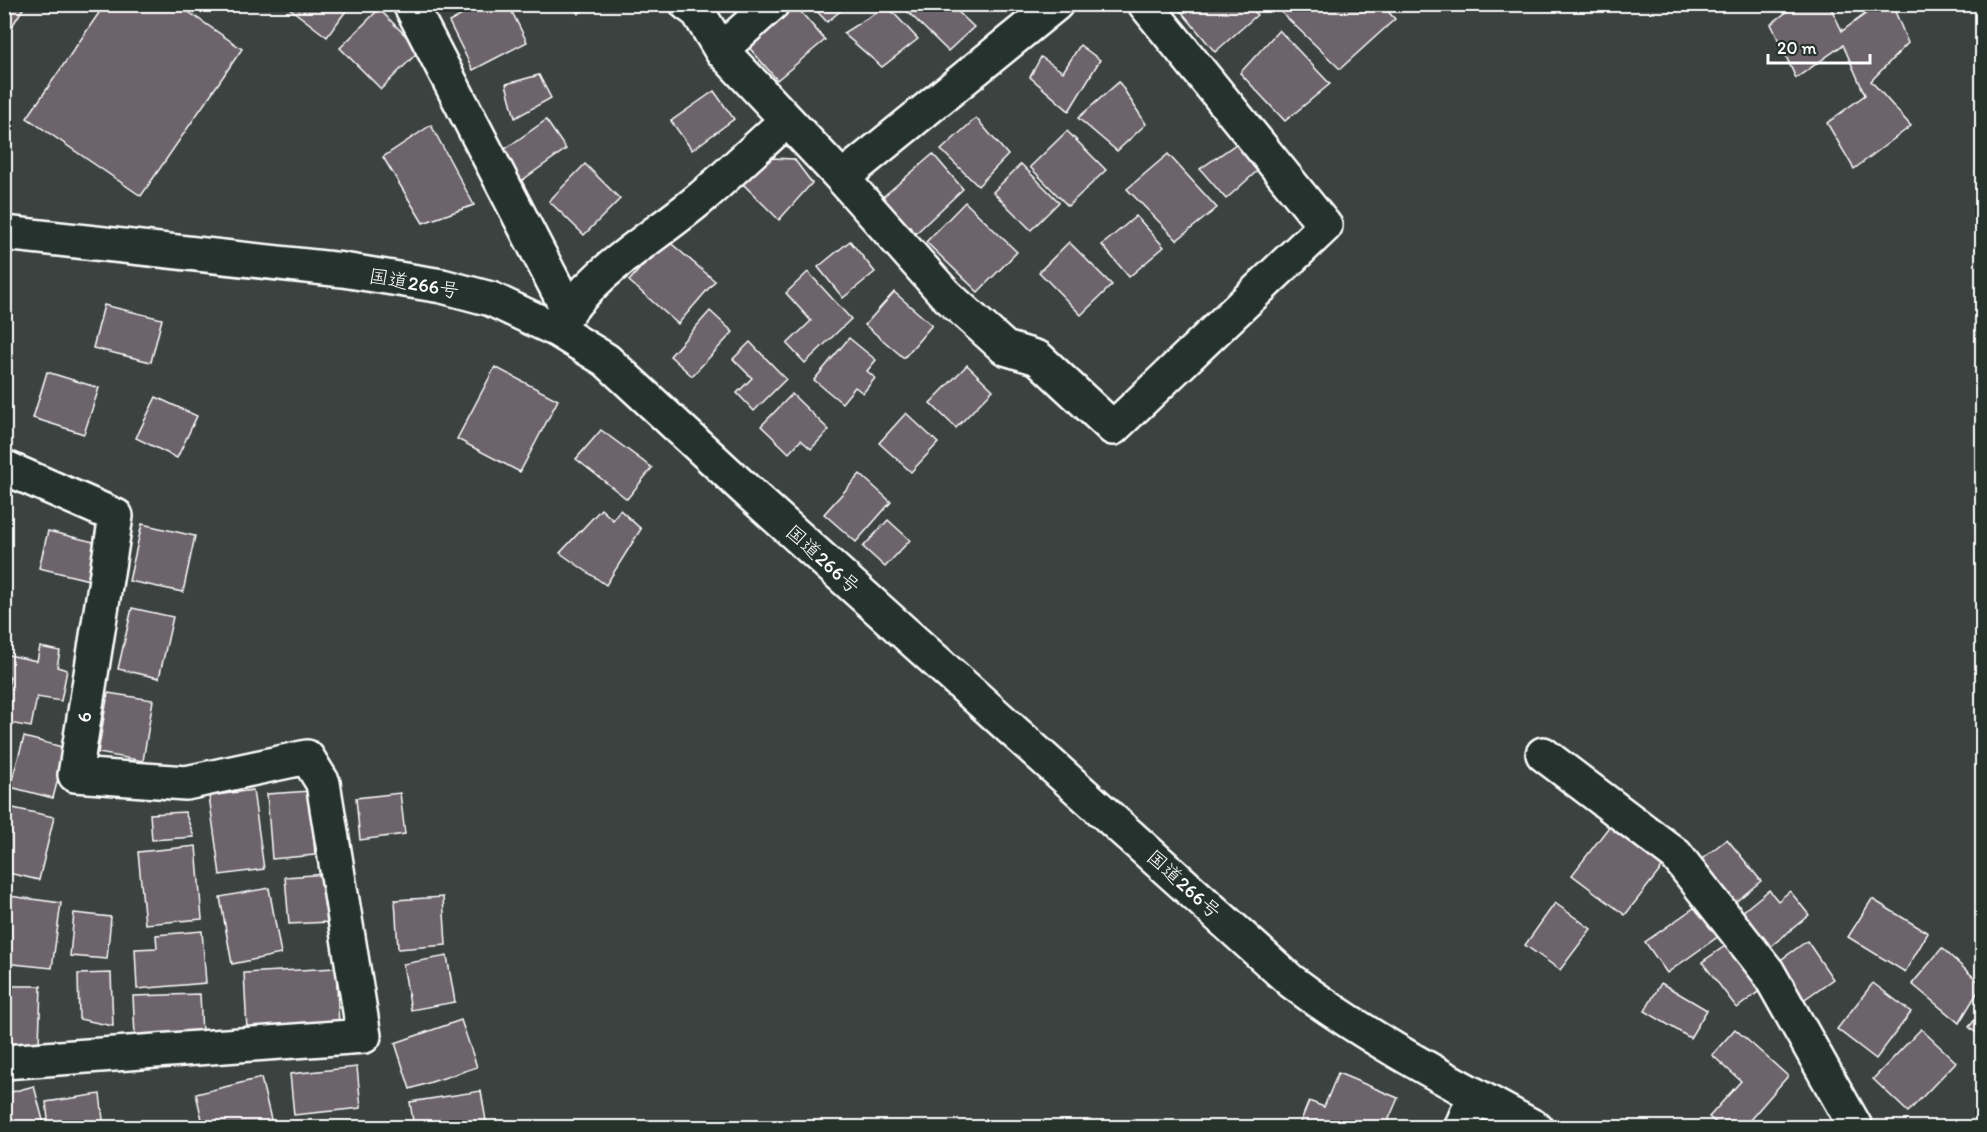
<svg xmlns="http://www.w3.org/2000/svg" width="1987" height="1132" font-family="Itim,'Klee One',sans-serif">
	<style>
		.building { fill: #6d646b; stroke: #fff; stroke-width: 1.5 }
		.lines { fill: none; stroke-linecap: round; stroke-linejoin: round }
		.minor-casing { stroke: #fff; stroke-width: 38 }
		.trunk-casing { stroke: #fff; stroke-width: 38 }
		.minor { stroke: #26332d; stroke-width: 33 }
		.trunk { stroke: #26332d; stroke-width: 33 }
		.labels { text-anchor: middle; stroke-width: 5; stroke-linejoin: round; paint-order: stroke }
		.street-label { font-size: 20px; fill: #fff; stroke: #26332d }
	</style>
	<rect width="100%" height="100%" fill="#3b4240"/>
	<filter id="ink" filterUnits="userSpaceOnUse"><feTurbulence type="fractalNoise" baseFrequency=".0167" numOctaves="2"/><feDisplacementMap in="SourceGraphic" scale="12" xChannelSelector="R" yChannelSelector="G"/><feConvolveMatrix kernelMatrix="1 2 1 2 8 2 1 2 1" color-interpolation-filters="sRGB"/></filter>
	<g filter="url(#ink)">
		<g class="building">
			<path d="M4 4H26L4 39Z"/>
			<path d="M105 4H177L242 49 141 196 27 118Z"/>
			<path d="M284 4H351L327 37Z"/>
			<path d="M482 4H508L527 42 473 70 449 22Z"/>
			<path d="M572 4H592L578 14Z"/>
			<path d="M794 4 825 40 777 80 747 45Z"/>
			<path d="M810 4H849L827 22Z"/>
			<path d="M913 4H950L974 27 948 51 907 11Z"/>
			<path d="M1175 4H1249L1257 15 1215 52Z"/>
			<path d="M1287 4H1381L1395 19 1340 69 1281 12Z"/>
			<path d="M1797 4H1829L1842 31 1879 4H1892L1908 43 1871 81 1911 126 1854 169 1827 123 1865 95 1843 45 1796 78 1771 24Z"/>
			<path d="M887 6 918 39 882 67 843 33Z"/>
			<path d="M379 9 420 50 381 89 340 48Z"/>
			<path d="M1279 30 1330 84 1285 121 1240 73Z"/>
			<path d="M1080 45 1100 60 1069 111 1030 77 1041 57 1063 72Z"/>
			<path d="M539 75 551 98 515 118 506 84Z"/>
			<path d="M1119 82 1146 124 1117 151 1078 118Z"/>
			<path d="M714 91 734 119 692 150 671 121Z"/>
			<path d="M976 118 1008 155 978 186 941 150Z"/>
			<path d="M546 120 566 149 521 181 501 152Z"/>
			<path d="M431 125 474 205 423 223 383 157Z"/>
			<path d="M1067 131 1106 170 1068 206 1030 167Z"/>
			<path d="M1242 140 1265 164 1226 199 1200 169Z"/>
			<path d="M933 154 963 189 912 237 878 201Z"/>
			<path d="M1168 154 1217 208 1177 240 1127 189Z"/>
			<path d="M771 158 794 159 812 183 779 220 743 184Z"/>
			<path d="M585 164 620 199 584 235 549 201Z"/>
			<path d="M1021 164 1059 202 1031 230 993 192Z"/>
			<path d="M965 202 1017 252 978 292 926 242Z"/>
			<path d="M1136 216 1164 247 1129 277 1102 245Z"/>
			<path d="M666 239 715 281 678 324 629 281Z"/>
			<path d="M850 241 875 272 843 298 818 267Z"/>
			<path d="M1069 242 1112 285 1081 315 1039 272Z"/>
			<path d="M808 272 851 319 805 363 787 344 811 321 786 293Z"/>
			<path d="M894 292 932 325 904 358 865 325Z"/>
			<path d="M104 305 162 319 151 362 93 348Z"/>
			<path d="M710 311 733 332 692 376 670 356Z"/>
			<path d="M849 338 876 360 867 371 875 378 863 393 855 387 842 403 814 380Z"/>
			<path d="M750 342 786 379 754 411 737 393 752 378 733 359Z"/>
			<path d="M967 365 993 390 956 428 930 403Z"/>
			<path d="M495 367 558 400 520 472 457 439Z"/>
			<path d="M47 372 99 388 84 434 33 418Z"/>
			<path d="M792 394 829 430 811 449 801 440 789 453 761 426Z"/>
			<path d="M156 397 197 416 177 458 136 438Z"/>
			<path d="M906 413 938 443 911 472 879 443Z"/>
			<path d="M601 430 652 468 627 499 576 459Z"/>
			<path d="M860 474 891 502 856 542 824 514Z"/>
			<path d="M601 509 613 520 620 510 641 529 606 585 560 553Z"/>
			<path d="M888 520 910 540 885 567 863 547Z"/>
			<path d="M142 524 195 536 183 592 129 581Z"/>
			<path d="M48 531 98 543 89 580 39 568Z"/>
			<path d="M132 608 173 617 159 678 118 669Z"/>
			<path d="M40 647 60 651 57 667 67 670 61 701 37 697 31 727 4 722V702L10 677 4 676V654L37 661Z"/>
			<path d="M108 693 153 700 143 761 98 753Z"/>
			<path d="M24 737 66 748 53 798 10 787Z"/>
			<path d="M253 790 264 869 220 875 209 796Z"/>
			<path d="M310 791 315 855 272 859 267 794Z"/>
			<path d="M400 793 405 834 360 840 356 798Z"/>
			<path d="M4 806 54 817 39 880 4 872Z"/>
			<path d="M185 812 194 837 152 840 150 814Z"/>
			<path d="M1611 824 1665 864 1625 915 1572 875Z"/>
			<path d="M1727 839 1761 881 1733 904 1698 862Z"/>
			<path d="M196 846 202 919 145 924 138 852Z"/>
			<path d="M327 874 330 922 289 924 285 877Z"/>
			<path d="M269 888 281 954 232 964 220 897Z"/>
			<path d="M1769 890 1778 901 1790 891 1809 915 1770 947 1742 912Z"/>
			<path d="M9 896 61 903 52 968 4 963Z"/>
			<path d="M443 897 446 945 398 949 395 900Z"/>
			<path d="M1872 899 1928 933 1905 972 1848 937Z"/>
			<path d="M1555 903 1591 929 1560 970 1525 945Z"/>
			<path d="M1701 903 1723 933 1667 973 1645 942Z"/>
			<path d="M74 913 111 917 107 959 70 956Z"/>
			<path d="M202 931 206 983 137 989 135 949 157 948 156 935Z"/>
			<path d="M1807 941 1833 979 1802 1001 1775 964Z"/>
			<path d="M1728 944 1762 989 1737 1008 1702 962Z"/>
			<path d="M1942 948 1982 985 1959 1023 1912 984Z"/>
			<path d="M447 956 455 1002 411 1010 403 964Z"/>
			<path d="M336 968 339 1025 247 1030 244 973Z"/>
			<path d="M111 973 113 1026 79 1019 78 974Z"/>
			<path d="M1661 983 1707 1010 1690 1038 1645 1011Z"/>
			<path d="M1873 983 1911 1012 1876 1059 1837 1029Z"/>
			<path d="M4 986H41L39 1044H4Z"/>
			<path d="M200 994 202 1034 135 1036 133 996Z"/>
			<path d="M1982 1011V1038L1969 1027Z"/>
			<path d="M461 1020 477 1067 410 1089 395 1043Z"/>
			<path d="M1735 1029 1788 1076 1743 1128H1722L1709 1117 1741 1081 1712 1055Z"/>
			<path d="M1921 1029 1956 1062 1908 1112 1873 1079Z"/>
			<path d="M357 1067 361 1108 294 1115 290 1074Z"/>
			<path d="M1338 1073 1398 1098 1385 1128H1298L1309 1101 1324 1107Z"/>
			<path d="M261 1078 273 1128H204L196 1094Z"/>
			<path d="M34 1086 45 1128H4V1094Z"/>
			<path d="M481 1091 487 1127 414 1128 410 1102Z"/>
			<path d="M100 1094 104 1128H49L46 1102Z"/>
		</g>
		<g class="lines">
			<defs>
				<g id="minor">
					<path d="M410 4 568 310"/>
					<path d="M687 4 698 12 721 50"/>
					<path d="M772 4 721 50 842 178 945 294 1005 348 1038 358 1113 428 1325 226 1145 4"/>
					<path d="M842 178 1056 4"/>
					<path d="M557 329C589 272 653 239 702 197 730 173 758 146 786 121"/>
					<path d="M4 467 116 516 75 775 186 783 307 757 323 783 364 1036 4 1062"/>
					<path d="M1543 754 1676 855 1768 972 1856 1128"/>
					<path d="M1461 1128 1475 1095"/>
				</g>
				<path id="trunk" d="M4 233 343 270 442 286 491 299 557 330 606 360 745 489 1291 981C1368 1039 1451 1082 1536 1128"/>
			</defs>
			<use href="#minor" class="minor-casing"/>
			<use href="#trunk" class="trunk-casing"/>
			<use href="#minor" class="minor"/>
			<use href="#trunk" class="trunk"/>
		</g>
	</g>
	<g class="labels">
		<g class="street-label">
			<text transform="translate(414 283) rotate(10)" y="7">国道266号</text>
			<text transform="translate(823 559) rotate(42)" y="7">国道266号</text>
			<text transform="translate(84 717) rotate(-81)" y="7">6</text>
			<text transform="translate(1184 884) rotate(42)" y="7">国道266号</text>
		</g>
	</g>
	<rect width="1987" height="1132" fill="none" stroke="#26332d" stroke-width="24"/>
	<rect x="12" y="12" width="1963" height="1108" fill="none" stroke="#fff" stroke-width="2" filter="url(#ink)"/>
	<path d="M1768 54v9h102v-9" fill="none" stroke="#ffffff" stroke-width="3"/>
	<text x="1777" y="54" font-size="18" fill="#ffffff" stroke="#26332d" stroke-width="4.5" paint-order="stroke">20 m</text>
</svg>
